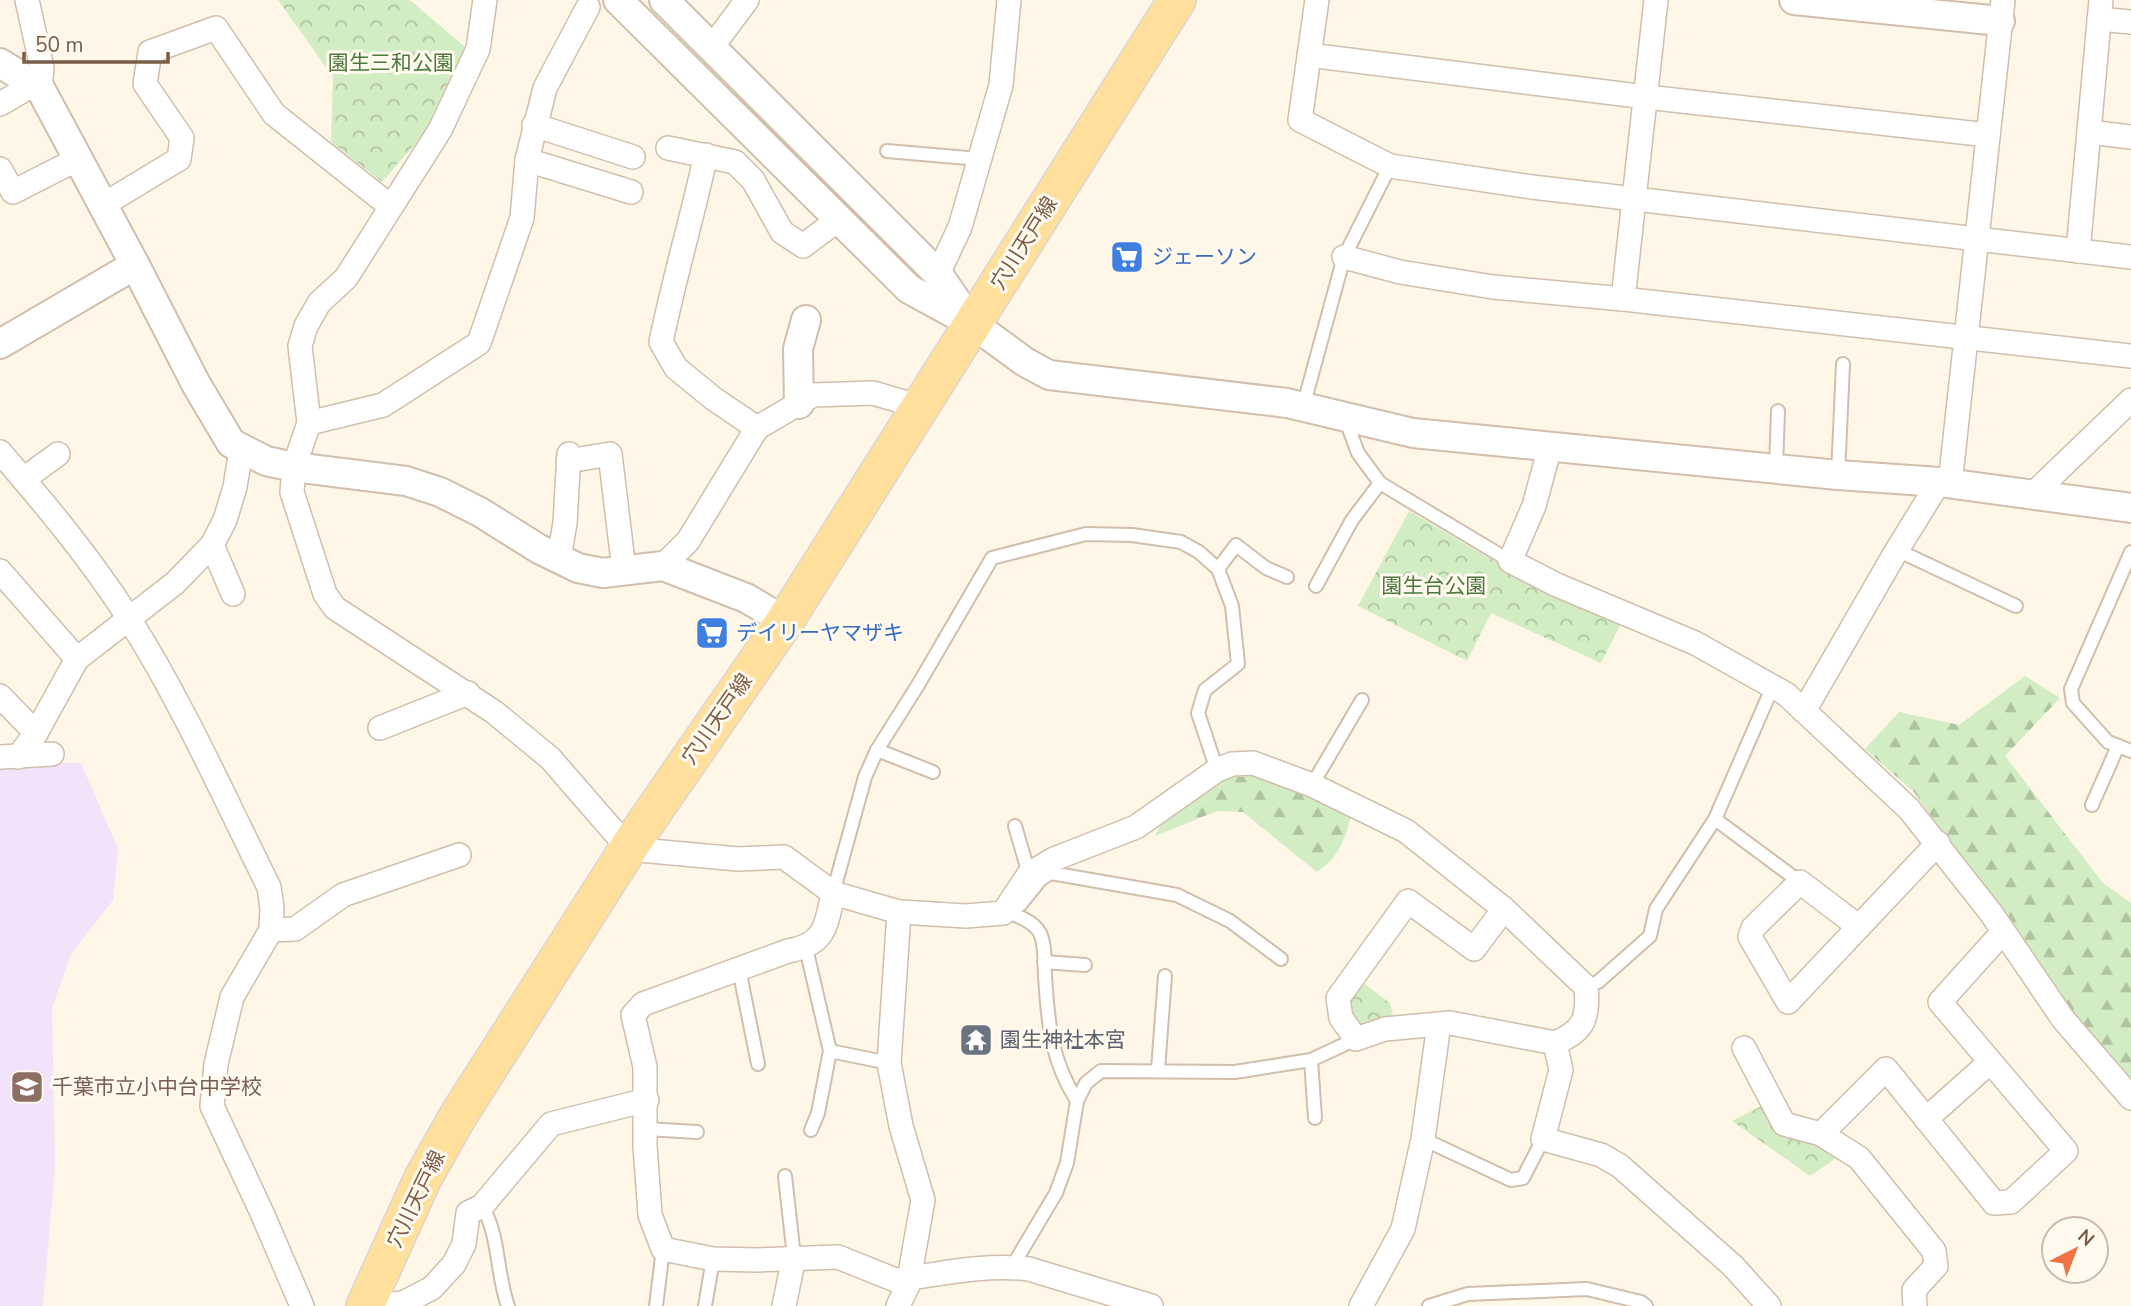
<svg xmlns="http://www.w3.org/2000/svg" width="2131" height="1306" font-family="'Nunito Sans','Noto Sans JP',sans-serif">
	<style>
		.education { fill: #f3e3fa }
		.forest { fill: url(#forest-firs) }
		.park { fill: url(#park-crowns) }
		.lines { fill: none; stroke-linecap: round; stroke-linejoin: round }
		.service-casing { stroke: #d1beab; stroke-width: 16 }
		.minor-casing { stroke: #d1beab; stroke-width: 26 }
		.tertiary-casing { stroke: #d1beab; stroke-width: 32 }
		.primary-casing { stroke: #dcd5d0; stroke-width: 40 }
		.service { stroke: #fff; stroke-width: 12 }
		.minor { stroke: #fff; stroke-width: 23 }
		.tertiary { stroke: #fff; stroke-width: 28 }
		.primary { stroke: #ffdf9c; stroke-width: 37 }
		.labels { text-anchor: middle; stroke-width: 6; stroke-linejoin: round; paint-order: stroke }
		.park-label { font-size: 21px; fill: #4c7a3d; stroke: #fff9ee }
		.street-label { font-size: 21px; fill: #7a5d49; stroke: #fff9ee }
		.shop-label { font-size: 21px; fill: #366cbe; stroke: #fff9ee; text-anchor: start }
		.worship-label { font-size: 21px; fill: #5b616d; stroke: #fff9ee; text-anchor: start }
		.education-label { font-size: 21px; fill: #785e54; stroke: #fff9ee; text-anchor: start }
	</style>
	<defs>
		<pattern id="forest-firs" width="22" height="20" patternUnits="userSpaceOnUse" patternTransform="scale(1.75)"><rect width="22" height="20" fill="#d2edc3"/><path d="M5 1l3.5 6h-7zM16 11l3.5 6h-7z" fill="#afc3a0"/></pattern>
		<pattern id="park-crowns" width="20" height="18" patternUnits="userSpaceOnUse" patternTransform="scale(1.75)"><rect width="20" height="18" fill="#d2edc3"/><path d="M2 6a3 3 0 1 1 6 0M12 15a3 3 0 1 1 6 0" fill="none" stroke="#afc3a0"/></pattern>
	</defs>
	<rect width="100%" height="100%" fill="#fef6e7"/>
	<path class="education" d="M0 763H81L118 849 113 900 71 954 52 1008 55 1166 43 1306H0Z"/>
	<g class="forest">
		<path d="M2025 676 2060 698 2005 756 2103 883 2131 903V1088L2050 991 2019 939 1914 792 1865 749 1899 712 1959 725Z"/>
		<path d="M1263 775 1352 813C1344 840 1341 855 1317 872L1243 812 1217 811 1155 836 1161 823 1225 778Z"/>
	</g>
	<g class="park">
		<path d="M278 0H410L465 47 423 135 382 182 331 142 333 77Z"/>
		<path d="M1409 511 1506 568 1624 617 1601 663 1491 613 1467 661 1358 606Z"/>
		<path d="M1359 980 1390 1003 1393 1016 1358 1026 1348 1010 1347 996Z"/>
		<path d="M1765 1104 1839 1156 1810 1176 1732 1121Z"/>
	</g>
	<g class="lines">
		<defs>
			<g id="service">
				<path d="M887 151 979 159"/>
				<path d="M1303 407 1344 257 1390 166"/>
				<path d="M1345 418 1358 453 1380 483 1510 561"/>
				<path d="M1776 469 1778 411"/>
				<path d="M1838 475 1843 364"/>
				<path d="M1897 550 2016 606"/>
				<path d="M2131 552 2071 689 2073 703 2108 742 2131 751"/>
				<path d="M1218 569 1236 545 1266 568 1287 577"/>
				<path d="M1316 586 1352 520 1380 483"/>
				<path d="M877 750 933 772"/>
				<path d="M1312 785 1362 700"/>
				<path d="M2092 805 2118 746"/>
				<path d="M1715 819 1800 882"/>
				<path d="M1015 826 1029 874"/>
				<path d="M833 893 865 777 877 750 918 685 992 558 1086 534 1132 535 1181 542 1199 552 1218 569 1232 606 1238 664 1205 690 1198 713 1217 770"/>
				<path d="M1020 905 1041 879 1051 873 1177 895 1230 921 1281 959"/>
				<path d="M1003 913C1015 913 1034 922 1040 933 1046 946 1044 962 1045 976 1048 1024 1051 1060 1077 1101"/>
				<path d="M806 948 830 1051 818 1113 811 1130"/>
				<path d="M1044 962 1085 965"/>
				<path d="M739 969 758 1064"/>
				<path d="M1586 987 1598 982 1650 936 1656 909 1715 819 1773 686"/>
				<path d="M830 1051 889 1063"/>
				<path d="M1311 1060 1315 1118"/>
				<path d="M1158 1070 1165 976"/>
				<path d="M646 1129 697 1132"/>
				<path d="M1423 1139 1511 1180 1523 1178 1543 1139"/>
				<path d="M785 1176 794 1257"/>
				<path d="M482 1206C500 1236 496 1273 508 1306"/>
				<path d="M1012 1267 1056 1193 1067 1163 1077 1101 1086 1083 1101 1071 1235 1072 1311 1060 1356 1039"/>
				<path d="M656 1306 663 1249"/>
				<path d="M705 1306 713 1259"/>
				<path d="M1429 1306 1468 1294 1587 1289 1641 1302 1646 1306"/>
			</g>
			<g id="minor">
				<path d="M27 0 42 68 40 88"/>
				<path d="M485 0 478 49 440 130 346 278 319 303 306 326 300 346 309 423 294 467 292 492 325 594 335 608 494 712 550 758 629 849 738 859 784 857 833 893 899 912 966 916 1003 913 1029 874 1054 859 1136 827 1217 770 1232 764 1253 763 1312 785 1406 831 1504 909 1586 987C1589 1018 1584 1031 1555 1043"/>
				<path d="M1317 0 1300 120 1390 166 1532 187 2131 257"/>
				<path d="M2099 19 2131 22"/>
				<path d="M712 47 747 0"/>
				<path d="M1309 55 1646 97 1988 135"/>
				<path d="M0 104 34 84"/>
				<path d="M534 125 633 157"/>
				<path d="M2089 132 2131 137"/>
				<path d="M668 148 735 162 753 180 782 232 803 246 839 219"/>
				<path d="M706 155C692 218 674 279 661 342L676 368 714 399 757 428"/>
				<path d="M527 160 631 192"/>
				<path d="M0 169 13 192 78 159"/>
				<path d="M103 205 179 159 182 138 145 84 150 52 216 28 274 114 390 206"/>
				<path d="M2078 251 2101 0"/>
				<path d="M1344 257 1400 272 1493 287 1623 299 2131 356"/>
				<path d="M938 274 960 227 1001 85 1009 0"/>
				<path d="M1623 299 1656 0"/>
				<path d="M309 423 383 405 479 343 522 218 527 160 545 88 588 7"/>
				<path d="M1550 447 1534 506 1510 561 1557 585 1695 643 1786 694 1909 809 1991 913 2063 1019 2131 1098"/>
				<path d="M0 452C46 505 90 558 128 617 182 702 224 797 269 887L272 908 271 930"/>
				<path d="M568 461 610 454 624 570"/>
				<path d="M24 479 58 454"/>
				<path d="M1950 484 2003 0"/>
				<path d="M2033 494 2131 400"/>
				<path d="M212 545 233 594"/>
				<path d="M559 558 565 523 569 454"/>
				<path d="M663 566 688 541 757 428 813 395 873 393 921 407"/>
				<path d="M0 571 77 659"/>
				<path d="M0 696 36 733"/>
				<path d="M1804 711 1897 550 1939 482"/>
				<path d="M380 728 468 693"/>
				<path d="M0 757 52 754"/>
				<path d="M18 757 36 733 77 659 175 583 212 545 225 520 235 487 241 450"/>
				<path d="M833 893C826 926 826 944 788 951L643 1004 633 1015 645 1067V1146L650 1215 663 1249 713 1259 758 1260 838 1257 908 1285"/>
				<path d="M1504 909 1474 949 1408 901 1338 998 1341 1018 1356 1039 1385 1029 1450 1023 1555 1043 1561 1070 1543 1139 1601 1155 1620 1166 1733 1266 1769 1306"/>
				<path d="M1859 927 1800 882 1753 928 1750 937 1788 1002 1938 843"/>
				<path d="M1744 1048 1784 1124 1821 1134 1886 1069 1994 1203 2011 1202 2066 1151 1940 1002 2003 932"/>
				<path d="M1926 1119 1990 1062"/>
				<path d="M1821 1134 1859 1158 1934 1251 1936 1266 1914 1290 1915 1306"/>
				<path d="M910 1278C949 1272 990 1264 1029 1269L1151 1306"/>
				<path d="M302 1306 262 1213 212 1106 216 1064 232 997 271 930 295 929 343 895 459 855"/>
				<path d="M371 1306 403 1303 432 1288 454 1264 464 1244 468 1213 482 1206 551 1124 647 1100"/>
				<path d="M784 1306 794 1257"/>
				<path d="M898 1306 908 1285 923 1200 901 1126 889 1063 899 912"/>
				<path d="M1361 1306 1403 1229 1423 1139 1439 1024"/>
			</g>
			<g id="tertiary">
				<path d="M618 0 909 289 973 324 1025 362 1049 375 1287 403 1413 433 1838 475 1939 482 2131 508"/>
				<path d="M664 0 938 274 968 318"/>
				<path d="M1794 0 2000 21"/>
				<path d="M0 63 40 88 135 265 196 384 231 443 266 461 294 467 406 481 440 492 480 512 539 549 578 568 603 573 663 566 746 598 785 621"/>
				<path d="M0 344 135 265"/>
				<path d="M799 404 798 349 806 320"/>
			</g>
			<path id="primary" d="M365 1306 423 1178 458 1116 633 841 785 621 1177 0"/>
		</defs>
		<use href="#service" class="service-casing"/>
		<use href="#minor" class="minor-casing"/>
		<use href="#tertiary" class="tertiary-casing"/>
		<use href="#primary" class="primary-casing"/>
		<use href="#service" class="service"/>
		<use href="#minor" class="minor"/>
		<use href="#tertiary" class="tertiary"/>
		<use href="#primary" class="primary"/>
	</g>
	<defs>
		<symbol id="supermarket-square" viewBox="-11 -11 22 22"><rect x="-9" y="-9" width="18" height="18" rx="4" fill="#3f7fe0" stroke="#fff9ee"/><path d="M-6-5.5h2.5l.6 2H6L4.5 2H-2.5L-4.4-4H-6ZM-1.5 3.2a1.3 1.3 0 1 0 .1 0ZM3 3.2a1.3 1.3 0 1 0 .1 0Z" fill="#fff"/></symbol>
		<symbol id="temple-square" viewBox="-11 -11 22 22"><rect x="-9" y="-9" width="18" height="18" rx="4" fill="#6b7280" stroke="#fff9ee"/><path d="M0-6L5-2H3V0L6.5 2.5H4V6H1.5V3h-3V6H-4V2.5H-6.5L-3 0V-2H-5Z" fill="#fff"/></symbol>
		<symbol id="school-square" viewBox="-11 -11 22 22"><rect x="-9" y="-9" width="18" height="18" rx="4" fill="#8d6e63" stroke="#fff9ee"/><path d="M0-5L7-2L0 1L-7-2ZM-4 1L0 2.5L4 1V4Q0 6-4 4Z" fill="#fff"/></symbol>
	</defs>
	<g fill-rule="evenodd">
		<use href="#supermarket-square" x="1108" y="238" width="38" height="38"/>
		<use href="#supermarket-square" x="693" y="614" width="38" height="38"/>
		<use href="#temple-square" x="957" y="1021" width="38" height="38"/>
		<use href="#school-square" x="8" y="1068" width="38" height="38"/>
	</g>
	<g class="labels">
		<g class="park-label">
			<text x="391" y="70">園生三和公園</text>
			<text x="1434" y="593">園生台公園</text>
		</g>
		<g class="street-label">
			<text transform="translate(1024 243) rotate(-58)" y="7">穴川天戸線</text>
			<text transform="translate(717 719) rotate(-55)" y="7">穴川天戸線</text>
			<text transform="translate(416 1199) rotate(-64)" y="7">穴川天戸線</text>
		</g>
		<g class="shop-label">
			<text x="1152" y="264">ジェーソン</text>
			<text x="736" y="640">デイリーヤマザキ</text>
		</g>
		<g class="worship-label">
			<text x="1000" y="1047">園生神社本宮</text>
		</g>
		<g class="education-label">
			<text x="52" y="1094">千葉市立小中台中学校</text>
		</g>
	</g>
	<g transform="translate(2075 1250) rotate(42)"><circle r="33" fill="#fff9ee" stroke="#cabbac" stroke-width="2"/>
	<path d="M0-5L12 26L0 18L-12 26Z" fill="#ef7344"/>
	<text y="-10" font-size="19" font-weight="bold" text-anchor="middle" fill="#7a5d49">N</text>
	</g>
	<path d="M24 52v10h144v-10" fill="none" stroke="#7a5d49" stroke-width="3.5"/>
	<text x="35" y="52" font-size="21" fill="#7a5d49" stroke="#fff9ee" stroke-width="5" paint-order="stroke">50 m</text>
</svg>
